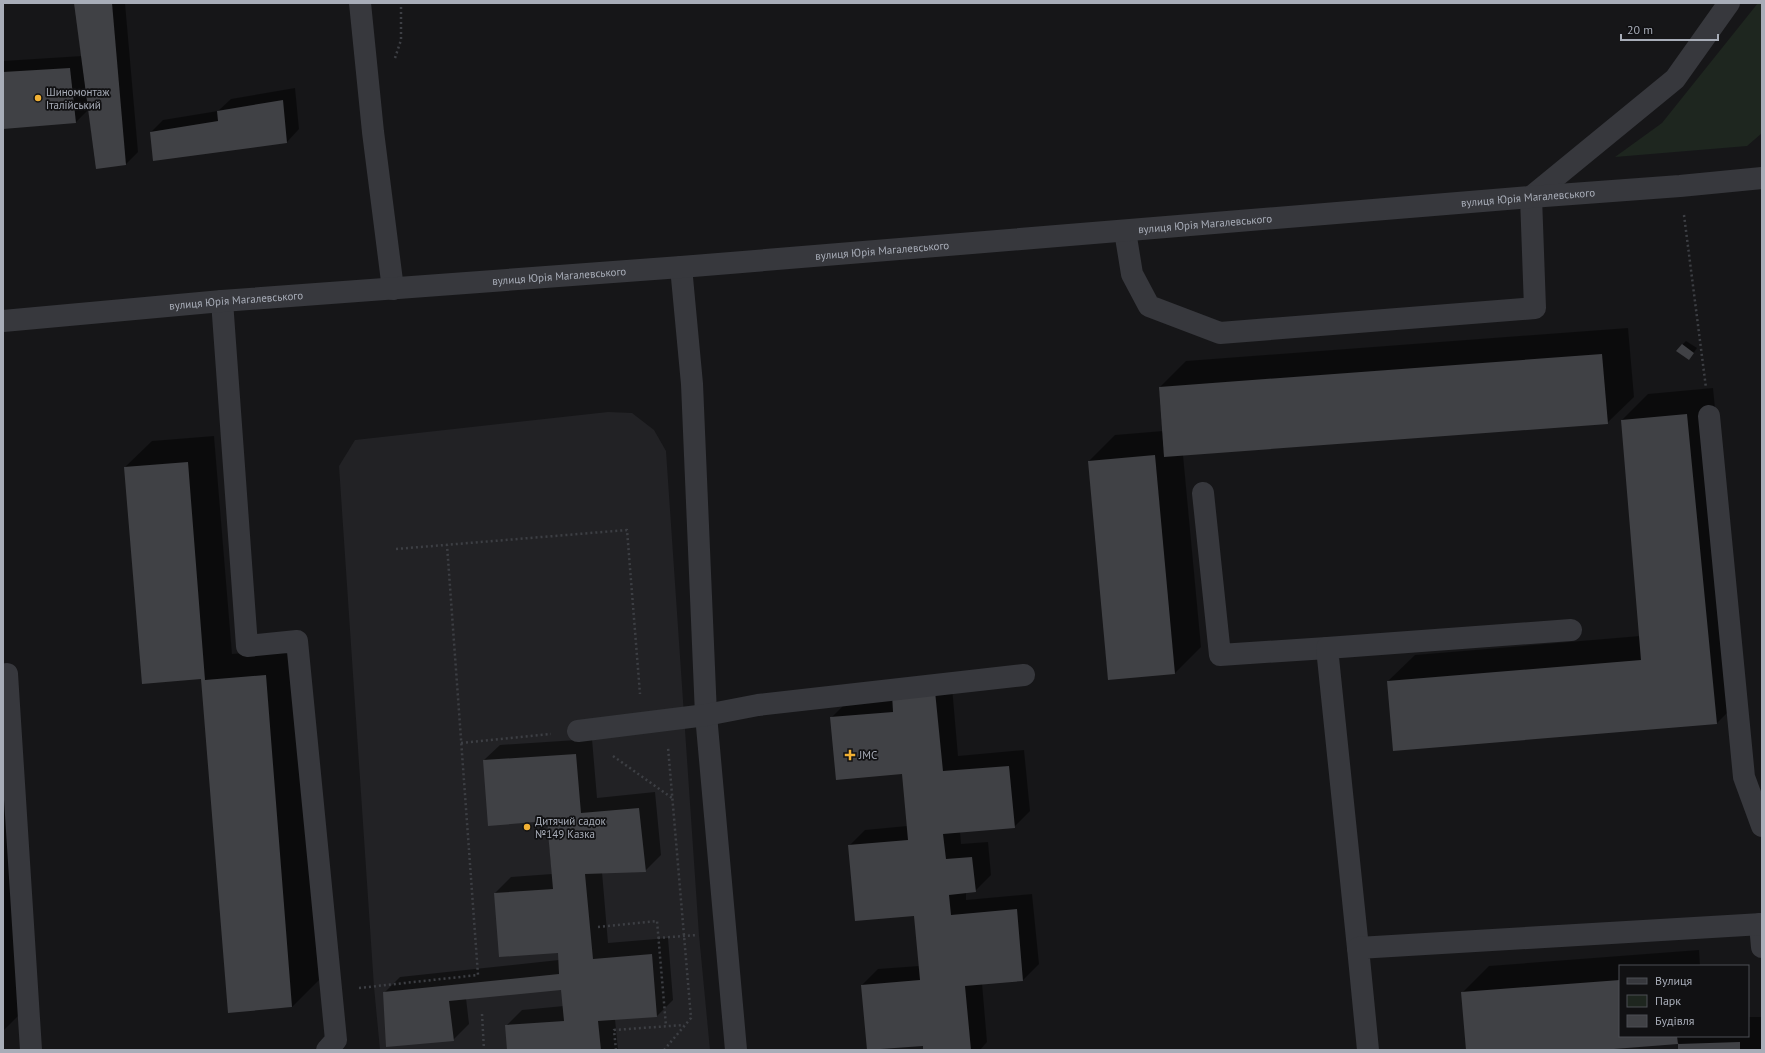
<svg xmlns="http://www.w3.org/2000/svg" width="1765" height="1053" font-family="'PT Sans',sans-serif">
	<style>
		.built { fill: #222225 }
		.green { fill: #1e261f }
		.shadow { fill: #0007 }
		.building { fill: #404145 }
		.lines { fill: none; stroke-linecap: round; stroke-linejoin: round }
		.path { stroke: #3d3f44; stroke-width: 2.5; stroke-dasharray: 2 3; stroke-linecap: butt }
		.minor { stroke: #37383d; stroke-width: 22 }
		.poi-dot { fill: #f2b134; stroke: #111113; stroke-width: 1.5 }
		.labels { text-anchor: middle; stroke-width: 3.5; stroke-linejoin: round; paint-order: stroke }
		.poi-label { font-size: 11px; fill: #a8adb8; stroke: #111113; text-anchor: start }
		.street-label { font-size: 11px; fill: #a8adb8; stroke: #111113 }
	</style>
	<rect width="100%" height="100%" fill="#161618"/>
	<path class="built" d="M608 412 632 413 654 430 666 451 699 935 710 1050H380L374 987 339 466 355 440Z"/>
	<path class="green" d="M1758 3H1762V133L1747 146 1615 157 1662 123Z"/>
	<g class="shadow">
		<path d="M75 3H125L138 152 126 164 89 109 76 122 3 128V61L82 56Z"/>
		<path d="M295 88 299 129 287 142 151 132 163 120 218 111 231 99Z"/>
		<path d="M1628 328 1634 397 1607 423 1183 455 1201 647 1175 673 1089 461 1115 435 1163 431 1160 387 1186 361Z"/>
		<path d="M1686 341 1697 348 1692 355 1682 345Z"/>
		<path d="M1713 388 1743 697 1717 723 1388 681 1415 655 1640 636 1622 420 1648 394Z"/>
		<path d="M214 436 232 654 292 649 319 980 292 1007 229 1011 202 678 125 467 152 441Z"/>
		<path d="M951 675 958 756 1024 750 1030 811 1014 827 960 831 961 844 988 842 991 875 975 891 966 892V900L1032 894 1039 964 1023 980 982 983 987 1042 980 1050H924V1045L862 985 878 969 919 966 915 915 849 846 865 830 907 826 903 773 831 718 847 702Z"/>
		<path d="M592 739 597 798 655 792 661 855 645 871 602 872 608 943 668 938 673 1000 657 1016 615 1019 618 1050H508L506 1026 522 1010 564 1006 562 989 466 998 469 1024 453 1040 384 993 400 977 559 960V952L495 893 511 877 552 874 547 820 484 760 500 745Z"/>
		<path d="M3 761 21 1013 3 1031Z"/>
		<path d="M1699 950 1700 966H1620V1036H1748V1017H1762V1050H1679V1043L1588 1050H1467L1462 993 1489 966Z"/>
	</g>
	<g class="building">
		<path d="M74 3H112L126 165 96 169Z"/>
		<path d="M70 68 76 123 3 129V72Z"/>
		<path d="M283 100 287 143 153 161 150 132 218 121 217 111Z"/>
		<path d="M1682 344 1694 353 1689 360 1676 351Z"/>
		<path d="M1602 354 1608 424 1164 457 1159 387Z"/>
		<path d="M1687 414 1717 724 1393 751 1387 681 1641 660 1621 420Z"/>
		<path d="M1155 455 1175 674 1108 680 1088 461Z"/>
		<path d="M188 462 205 680 266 675 292 1007 228 1013 201 679 142 684 124 467Z"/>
		<path d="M935 691 943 771 1009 766 1015 828 943 834 946 859 972 857 976 892 949 895 951 915 1017 909 1023 981 965 986 971 1050H923V1046L867 1050 861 985 920 980 914 916 855 921 848 845 908 840 902 774 836 780 830 717 893 712 892 694Z"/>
		<path d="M576 754 581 813 639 808 646 872 585 874 593 959 652 954 657 1017 598 1021 601 1050H507L505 1025 564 1021 561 990 449 1001 454 1041 386 1047 383 992 559 974 558 953 499 957 494 893 553 889 547 821 488 826 483 760Z"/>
		<path d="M1620 980V1036H1677L1678 1044 1601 1050H1466L1461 992Z"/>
		<path d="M1740 1042V1050H1678V1044Z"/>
	</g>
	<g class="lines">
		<g class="path">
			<path d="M395 58 401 40V3"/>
			<path d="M1684 215 1706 388"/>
			<path d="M396 549 627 530 640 694"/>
			<path d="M461 743 551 734"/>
			<path d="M613 756 672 798"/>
			<path d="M598 927 657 921 666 1026"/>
			<path d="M658 938 697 935"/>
			<path d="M359 988 478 975 447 545"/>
			<path d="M482 1014 484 1050"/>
			<path d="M616 1050 614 1030 684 1025"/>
			<path d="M664 1050 691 1018 668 747"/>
		</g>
		<g class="minor">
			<path d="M360 3 373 132 393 289"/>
			<path d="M1125 231 1132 274 1149 306 1220 333 1535 308 1531 197 1675 79 1729 3"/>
			<path d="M681 267 692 384 706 715 736 1050"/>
			<path d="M222 301 247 646 297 641 336 1040 327 1050"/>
			<path id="s1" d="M3 321 222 301 681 267 1531 197 1680 186 1762 178"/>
			<path d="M1709 416 1744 777 1762 826"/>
			<path d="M1203 493 1220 655 1327 648"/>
			<path d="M3 675 7 674 31 1050"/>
			<path d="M578 731 706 715 758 705 1024 675"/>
			<path d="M1760 924 1762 947"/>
			<path d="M1358 948 1327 648 1571 630"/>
			<path d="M1368 1050 1358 948 1762 924"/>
		</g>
	</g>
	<g class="poi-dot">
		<circle cx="38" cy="98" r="4"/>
		<path d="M848 749h4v4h4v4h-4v4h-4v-4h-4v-4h4z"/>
		<circle cx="527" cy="827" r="4"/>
	</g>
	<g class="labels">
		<g class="poi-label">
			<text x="46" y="96">Шиномонтаж<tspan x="46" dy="13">Італійський</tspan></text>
			<text x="859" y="759">JMC</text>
			<text x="535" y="825">Дитячий садок<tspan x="535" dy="13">№149 Казка</tspan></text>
		</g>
		<g class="street-label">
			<text dy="4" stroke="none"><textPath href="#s1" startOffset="1530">вулиця Юрія Магалевського</textPath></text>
			<text dy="4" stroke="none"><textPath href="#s1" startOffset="1206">вулиця Юрія Магалевського</textPath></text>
			<text dy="4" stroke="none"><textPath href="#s1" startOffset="882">вулиця Юрія Магалевського</textPath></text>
			<text dy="4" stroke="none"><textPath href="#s1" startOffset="558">вулиця Юрія Магалевського</textPath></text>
			<text dy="4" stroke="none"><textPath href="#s1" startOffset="234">вулиця Юрія Магалевського</textPath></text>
		</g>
	</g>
	<rect width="1765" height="1053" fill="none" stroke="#a8adb8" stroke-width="8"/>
	<rect x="1619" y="965" width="130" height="72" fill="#111113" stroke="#4d4f55"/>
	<rect x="1627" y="978" width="20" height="6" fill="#37383d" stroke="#4d4f55"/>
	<text x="1655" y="985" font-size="12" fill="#a8adb8">Вулиця</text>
	<rect x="1627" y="995" width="20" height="12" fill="#1e261f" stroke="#4d4f55"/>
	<text x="1655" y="1005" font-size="12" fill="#a8adb8">Парк</text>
	<rect x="1627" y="1015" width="20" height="12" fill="#404145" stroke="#4d4f55"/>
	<text x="1655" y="1025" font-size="12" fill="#a8adb8">Будівля</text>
	<path d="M1621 34v6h97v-6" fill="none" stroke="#a8adb8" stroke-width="2"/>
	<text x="1627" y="34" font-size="12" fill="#a8adb8" stroke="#111113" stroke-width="3" paint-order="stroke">20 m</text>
</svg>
